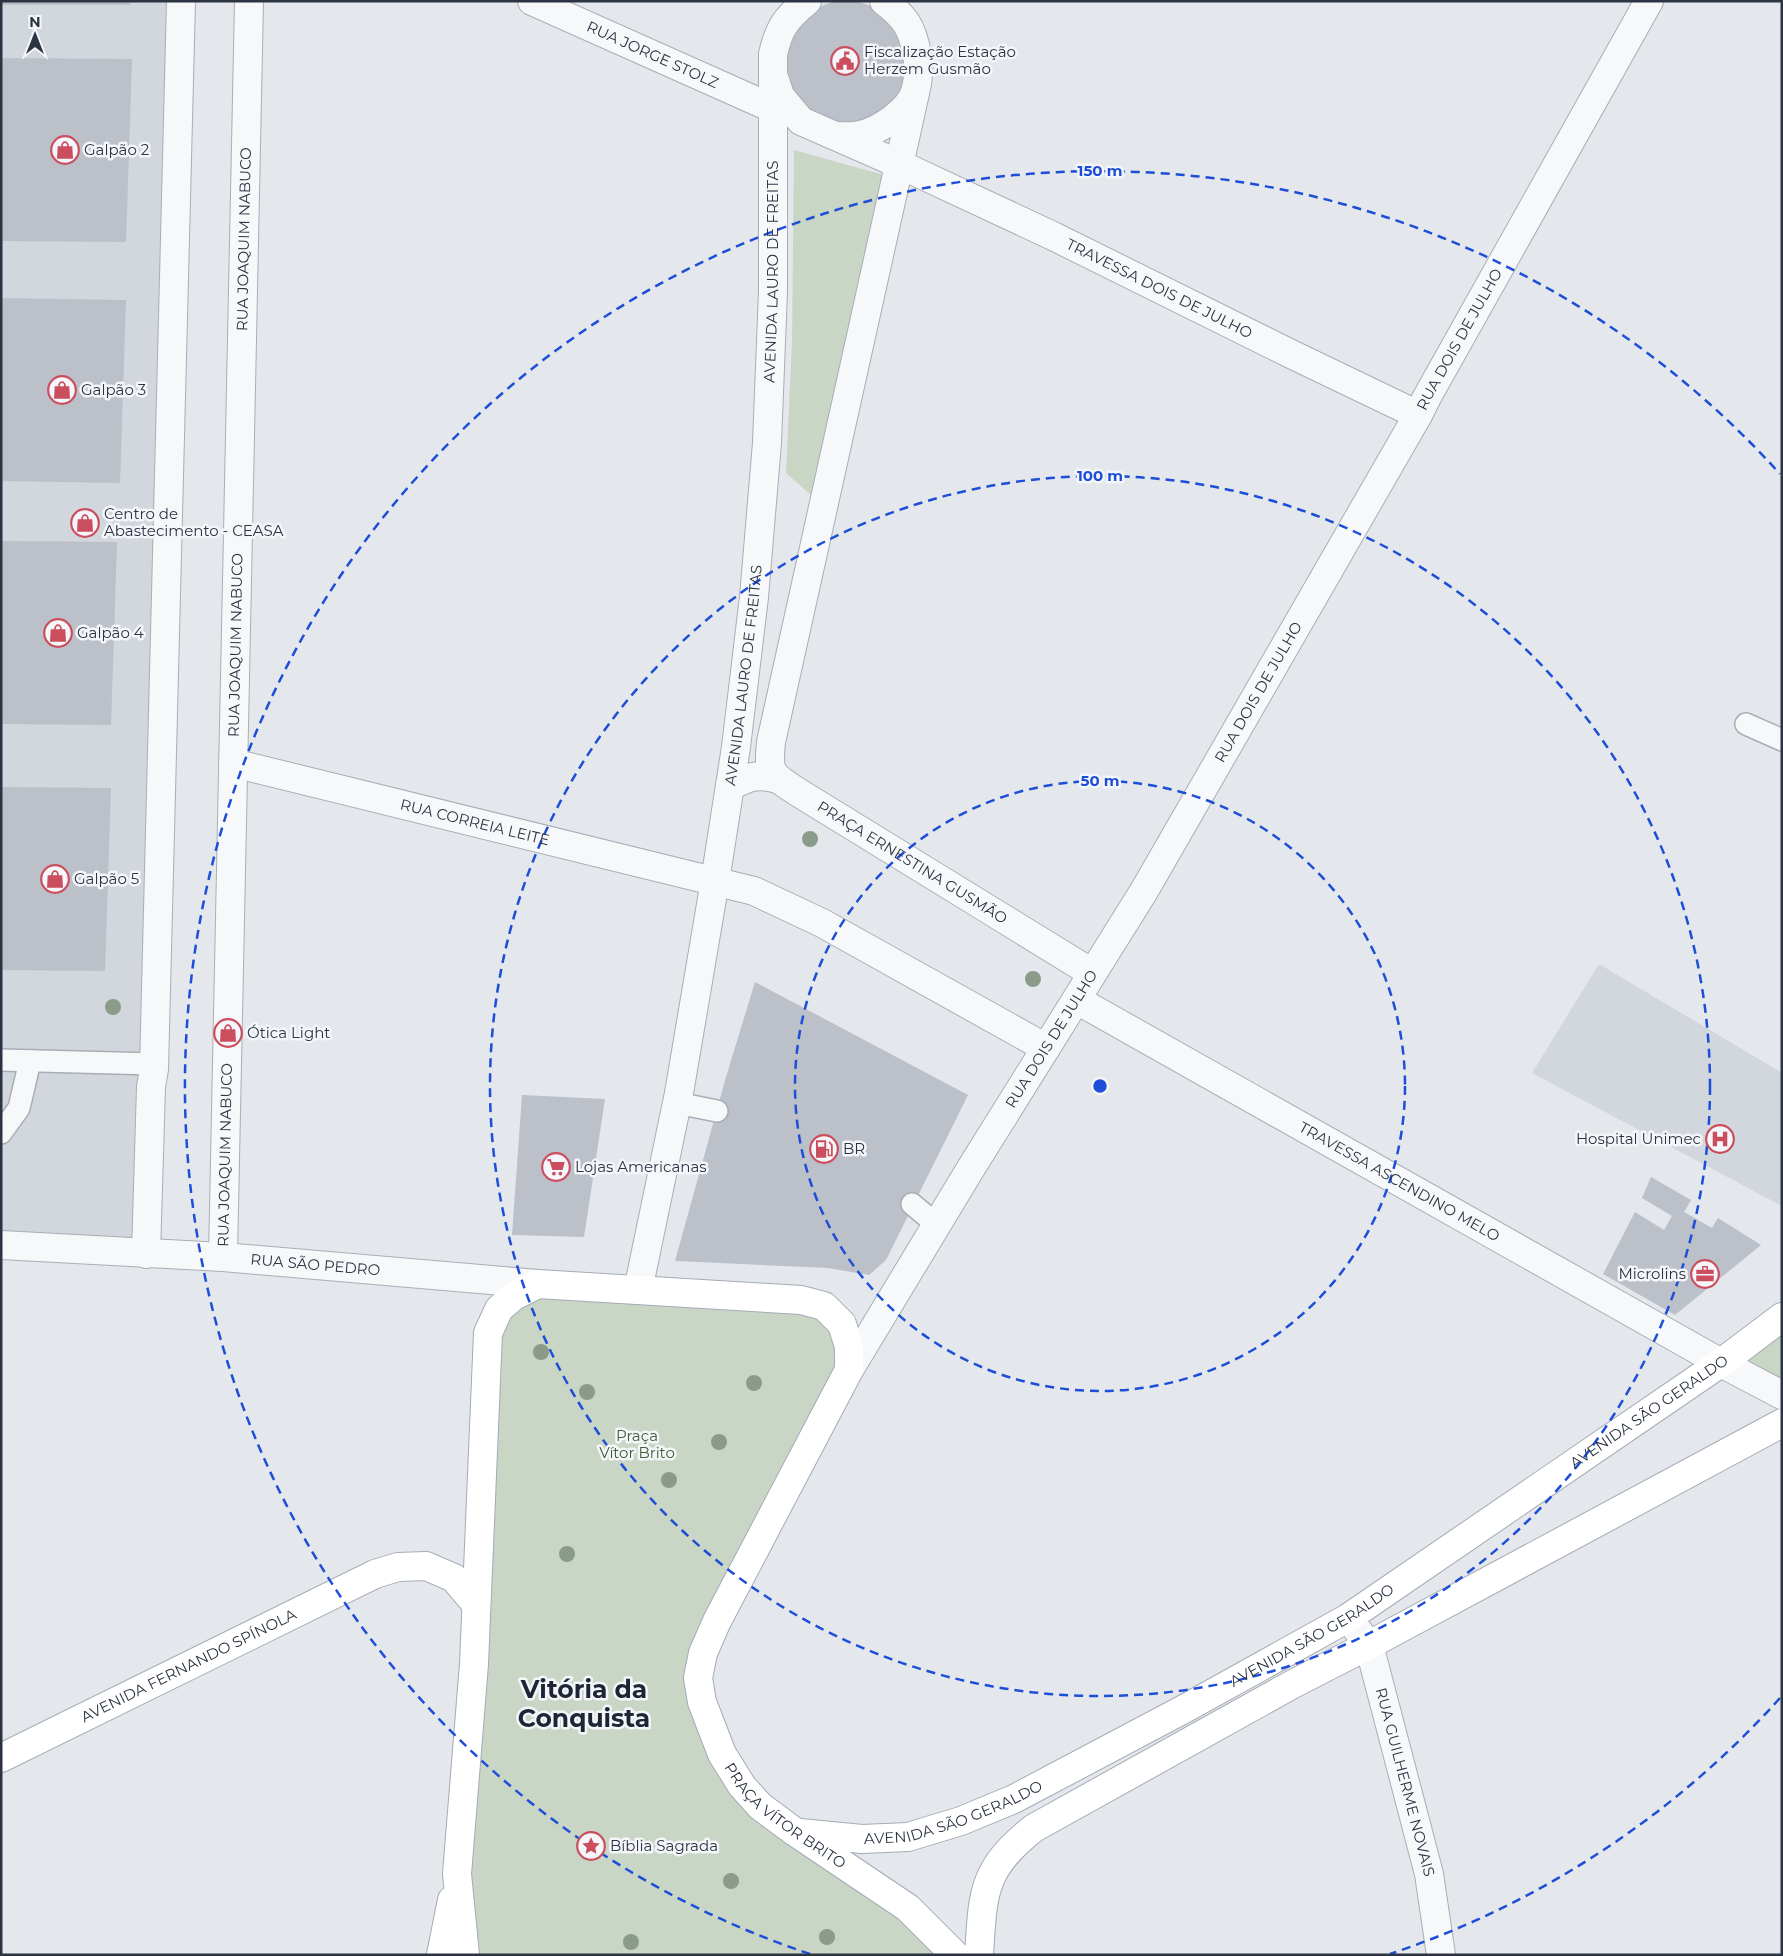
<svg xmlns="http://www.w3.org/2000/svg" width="1783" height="1956" font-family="Montserrat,sans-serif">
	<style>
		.built { fill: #d2d6dd }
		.green { fill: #c9d5c5 }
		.building { fill: #bbc0c9 }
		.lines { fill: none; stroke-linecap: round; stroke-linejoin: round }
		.service-casing { stroke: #a9aeb6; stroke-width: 24 }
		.pedestrian-casing { stroke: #a9aeb6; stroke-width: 30 }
		.minor-casing { stroke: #a9aeb6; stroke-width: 30 }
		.tertiary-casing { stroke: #a9aeb6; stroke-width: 30 }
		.secondary-casing { stroke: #a9aeb6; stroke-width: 30 }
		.primary-casing { stroke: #a4abb7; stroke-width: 30 }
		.service { stroke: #f7f8fa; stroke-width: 21 }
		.pedestrian { stroke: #f7f8fa; stroke-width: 28 }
		.minor { stroke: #f7f8fa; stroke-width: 28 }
		.tertiary { stroke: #f7f8fa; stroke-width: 28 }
		.secondary { stroke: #fff; stroke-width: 28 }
		.primary { stroke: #fff; stroke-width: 28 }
		.tree { fill: #8a9c89 }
		.ring { fill: none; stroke: #1d4ed8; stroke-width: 2.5; stroke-dasharray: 9 6 }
		.labels { text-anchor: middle; stroke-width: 5; stroke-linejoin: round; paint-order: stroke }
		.poi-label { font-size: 15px; fill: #2c3444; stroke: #f4f6f9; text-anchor: start }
		.street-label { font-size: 15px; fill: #2c3444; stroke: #f4f6f9 }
		.park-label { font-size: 15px; fill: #405f39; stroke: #f4f6f9 }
		.town-label { font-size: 25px; font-weight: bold; fill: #1e2535; stroke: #f4f6f9 }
		.centre { fill: #1d4ed8; stroke: #f4f6f9; stroke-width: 2.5 }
		.ring-label { font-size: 15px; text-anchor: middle; font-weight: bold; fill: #1d4ed8; stroke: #f4f6f9; stroke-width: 5; stroke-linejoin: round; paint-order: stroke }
	</style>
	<rect width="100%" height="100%" fill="#e4e7eb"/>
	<g class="built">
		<path d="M1 1H181L146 1254 1 1245Z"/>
		<path d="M1599 964 1782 1073V1206L1532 1073Z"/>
	</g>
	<g class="green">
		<path d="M794 150 891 177 811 495 786 473 792 343Z"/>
		<path d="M514 1296 801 1300 849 1347 698 1678 742 1786 955 1955H465L488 1333Z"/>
		<path d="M1782 1317V1395L1721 1363Z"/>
	</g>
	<g class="building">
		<rect x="1" y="1" width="129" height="4"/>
		<path d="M835 1H857L876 8 904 38 905 88 894 104 870 121 838 125 807 113 790 92 783 71 787 40 816 8Z"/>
		<path d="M1 58 132 59 126 242 1 241Z"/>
		<path d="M1 298 126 300 120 483 1 481Z"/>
		<path d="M1 541 117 542 111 725 1 724Z"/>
		<path d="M1 787 111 788 105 971 1 970Z"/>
		<path d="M755 982 968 1095 886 1260 869 1275 828 1268 675 1261 726 1077Z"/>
		<path d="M522 1095 605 1099 584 1237 512 1235Z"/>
		<path d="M1651 1177 1691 1200 1684 1212 1712 1228 1718 1218 1761 1245 1675 1315 1603 1274 1635 1212 1664 1230 1672 1216 1642 1198Z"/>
	</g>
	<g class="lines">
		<defs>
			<g id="service">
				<path d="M1746 724 1782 740"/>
				<path d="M1 1060 154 1064"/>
				<path d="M677 1103 717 1111"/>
				<path d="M1 1133 19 1108 30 1061"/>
				<path d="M912 1204 937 1225"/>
			</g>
			<g id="pedestrian">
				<path id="s1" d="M532 1 774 109"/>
			</g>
			<g id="minor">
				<path id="s2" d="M233 763 754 891 822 923 1046 1048"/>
				<path d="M730 786C749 777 757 773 778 779"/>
				<path id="s3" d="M1077 1000 1721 1363 1782 1395"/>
				<path id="s4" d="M1 1245 223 1257 538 1284"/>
				<path d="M146 1254 151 1087 154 1069 181 1"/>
				<path id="s5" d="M223 1257 249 1"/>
			</g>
			<g id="tertiary">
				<path id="s6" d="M775 80 780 96 801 121 899 164 1053 236 1291 354 1418 415"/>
				<path id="s7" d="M915 93 771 742C768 773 770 774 796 791L1092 973"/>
				<path d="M837 136C844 136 853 137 860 135 879 131 909 111 915 92 919 79 919 66 917 54 912 27 905 17 884 1"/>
				<path id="s8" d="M638 1290 679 1093 715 881 736 747 754 597 767 443 773 291V54C779 28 786 18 807 1"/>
				<path id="s9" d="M849 1370 971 1168 1144 891 1418 415 1427 397 1649 1"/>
				<path id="s10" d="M1348 1618 1369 1645 1429 1874 1441 1955"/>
			</g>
			<g id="secondary">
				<path id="s11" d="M1 1758 375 1574 398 1567 426 1566 454 1578 475 1603"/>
			</g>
			<g id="primary">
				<path id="s12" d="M800 1833 862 1839 908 1837 961 1821 1014 1799 1184 1709 1348 1618 1725 1360 1782 1317"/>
				<path d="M441 1955 452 1900"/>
				<path id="s13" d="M465 1955 457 1874 474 1664 488 1333 499 1309 514 1296 538 1284 801 1300 824 1306 842 1324 849 1347V1370L717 1621 703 1653 698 1678 702 1702 722 1754 742 1786 760 1806 795 1832 908 1908 955 1955"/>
				<path d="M979 1955C983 1892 982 1869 1034 1828L1293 1684 1369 1645 1782 1423"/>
			</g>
		</defs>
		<use href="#service" class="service-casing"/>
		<use href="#pedestrian" class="pedestrian-casing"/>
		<use href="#minor" class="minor-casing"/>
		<use href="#tertiary" class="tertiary-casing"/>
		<use href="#secondary" class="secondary-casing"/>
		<use href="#primary" class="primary-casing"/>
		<use href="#service" class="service"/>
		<use href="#pedestrian" class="pedestrian"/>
		<use href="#minor" class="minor"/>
		<use href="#tertiary" class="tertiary"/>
		<use href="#secondary" class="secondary"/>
		<use href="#primary" class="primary"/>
	</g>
	<g class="tree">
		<circle cx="810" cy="839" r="8"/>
		<circle cx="1033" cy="979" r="8"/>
		<circle cx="113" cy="1007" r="8"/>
		<circle cx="541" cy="1352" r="8"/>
		<circle cx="754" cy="1383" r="8"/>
		<circle cx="587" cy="1392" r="8"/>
		<circle cx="719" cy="1442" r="8"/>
		<circle cx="669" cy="1480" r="8"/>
		<circle cx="567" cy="1554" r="8"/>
		<circle cx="731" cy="1881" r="8"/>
		<circle cx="827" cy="1937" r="8"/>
		<circle cx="631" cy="1942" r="8"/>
	</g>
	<g class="ring">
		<circle cx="1100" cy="1086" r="305"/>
		<circle cx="1100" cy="1086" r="610"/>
		<path d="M1780 1698A915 915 0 0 1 1390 1954M810 1954A915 915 0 1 1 1780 474"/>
	</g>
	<defs>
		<symbol id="civic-ring" viewBox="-11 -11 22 22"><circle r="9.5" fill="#f4f6f9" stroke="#cb4e5e" stroke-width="1.5"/><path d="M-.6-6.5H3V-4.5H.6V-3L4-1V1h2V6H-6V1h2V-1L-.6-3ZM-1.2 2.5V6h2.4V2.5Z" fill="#cb4e5e"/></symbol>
		<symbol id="shop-ring" viewBox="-11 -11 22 22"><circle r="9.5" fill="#f4f6f9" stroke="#cb4e5e" stroke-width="1.5"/><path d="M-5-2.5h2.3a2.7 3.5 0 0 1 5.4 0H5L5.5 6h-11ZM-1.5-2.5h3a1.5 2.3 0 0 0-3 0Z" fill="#cb4e5e"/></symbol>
		<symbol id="hospital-ring" viewBox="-11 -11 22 22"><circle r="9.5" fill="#f4f6f9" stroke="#cb4e5e" stroke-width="1.5"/><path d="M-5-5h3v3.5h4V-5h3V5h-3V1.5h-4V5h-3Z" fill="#cb4e5e"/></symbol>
		<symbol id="fuel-ring" viewBox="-11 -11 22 22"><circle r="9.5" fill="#f4f6f9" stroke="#cb4e5e" stroke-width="1.5"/><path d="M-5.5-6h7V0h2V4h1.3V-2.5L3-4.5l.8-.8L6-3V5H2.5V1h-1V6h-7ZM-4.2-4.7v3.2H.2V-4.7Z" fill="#cb4e5e"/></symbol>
		<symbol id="supermarket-ring" viewBox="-11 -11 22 22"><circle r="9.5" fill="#f4f6f9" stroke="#cb4e5e" stroke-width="1.5"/><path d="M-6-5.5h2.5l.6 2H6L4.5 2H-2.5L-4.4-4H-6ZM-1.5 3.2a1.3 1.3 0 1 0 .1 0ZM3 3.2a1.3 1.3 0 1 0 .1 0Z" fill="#cb4e5e"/></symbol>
		<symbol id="office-ring" viewBox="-11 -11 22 22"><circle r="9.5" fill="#f4f6f9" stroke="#cb4e5e" stroke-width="1.5"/><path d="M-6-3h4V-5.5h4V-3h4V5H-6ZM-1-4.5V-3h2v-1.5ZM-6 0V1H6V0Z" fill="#cb4e5e"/></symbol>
		<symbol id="sight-ring" viewBox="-11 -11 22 22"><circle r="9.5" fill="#f4f6f9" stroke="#cb4e5e" stroke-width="1.5"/><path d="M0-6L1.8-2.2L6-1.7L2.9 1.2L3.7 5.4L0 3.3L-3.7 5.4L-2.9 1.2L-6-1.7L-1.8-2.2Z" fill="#cb4e5e"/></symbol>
	</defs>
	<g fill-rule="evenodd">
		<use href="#civic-ring" x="829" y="45" width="32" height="32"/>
		<use href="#shop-ring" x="49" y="134" width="32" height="32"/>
		<use href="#shop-ring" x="46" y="374" width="32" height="32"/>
		<use href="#shop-ring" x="69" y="507" width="32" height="32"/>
		<use href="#shop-ring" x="42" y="617" width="32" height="32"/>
		<use href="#shop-ring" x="39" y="863" width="32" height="32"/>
		<use href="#shop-ring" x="212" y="1017" width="32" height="32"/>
		<use href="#hospital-ring" x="1704" y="1123" width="32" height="32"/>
		<use href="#fuel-ring" x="808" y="1133" width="32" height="32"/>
		<use href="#supermarket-ring" x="540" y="1151" width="32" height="32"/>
		<use href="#office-ring" x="1689" y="1258" width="32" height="32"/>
		<use href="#sight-ring" x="575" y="1830" width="32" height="32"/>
	</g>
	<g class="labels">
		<g class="poi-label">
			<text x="864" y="57">Fiscalização Estação<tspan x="864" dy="17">Herzem Gusmão</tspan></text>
			<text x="84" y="155">Galpão 2</text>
			<text x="81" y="395">Galpão 3</text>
			<text x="104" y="519">Centro de<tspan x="104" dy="17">Abastecimento - CEASA</tspan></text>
			<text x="77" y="638">Galpão 4</text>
			<text x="74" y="884">Galpão 5</text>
			<text x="247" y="1038">Ótica Light</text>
			<text x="1701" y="1144" text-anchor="end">Hospital Unimec</text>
			<text x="843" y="1154">BR</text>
			<text x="575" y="1172">Lojas Americanas</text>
			<text x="1686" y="1279" text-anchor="end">Microlins</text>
			<text x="610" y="1851">Bíblia Sagrada</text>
		</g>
		<g class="street-label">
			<text dy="5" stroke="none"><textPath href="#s1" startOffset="132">RUA JORGE STOLZ</textPath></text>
			<text dy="5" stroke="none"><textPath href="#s5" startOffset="1018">RUA JOAQUIM NABUCO</textPath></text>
			<text dy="5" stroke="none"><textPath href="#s8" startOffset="1029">AVENIDA LAURO DE FREITAS</textPath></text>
			<text dy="5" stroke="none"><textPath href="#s6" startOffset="445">TRAVESSA DOIS DE JULHO</textPath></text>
			<text dy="5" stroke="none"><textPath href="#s9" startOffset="1198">RUA DOIS DE JULHO</textPath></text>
			<text dy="5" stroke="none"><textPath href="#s5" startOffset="612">RUA JOAQUIM NABUCO</textPath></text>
			<text dy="5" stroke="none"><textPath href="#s8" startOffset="624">AVENIDA LAURO DE FREITAS</textPath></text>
			<text dy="5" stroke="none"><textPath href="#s9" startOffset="792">RUA DOIS DE JULHO</textPath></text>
			<text dy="5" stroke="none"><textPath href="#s2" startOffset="249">RUA CORREIA LEITE</textPath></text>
			<text dy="5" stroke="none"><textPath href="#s7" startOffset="862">PRAÇA ERNESTINA GUSMÃO</textPath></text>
			<text dy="5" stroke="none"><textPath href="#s9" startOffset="388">RUA DOIS DE JULHO</textPath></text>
			<text dy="5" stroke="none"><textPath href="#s5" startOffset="102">RUA JOAQUIM NABUCO</textPath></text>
			<text dy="5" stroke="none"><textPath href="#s3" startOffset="370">TRAVESSA ASCENDINO MELO</textPath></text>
			<text dy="5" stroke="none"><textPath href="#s4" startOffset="315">RUA SÃO PEDRO</textPath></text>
			<text dy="5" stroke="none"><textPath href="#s12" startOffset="966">AVENIDA SÃO GERALDO</textPath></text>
			<text dy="5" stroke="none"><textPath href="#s12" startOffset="561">AVENIDA SÃO GERALDO</textPath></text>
			<text dy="5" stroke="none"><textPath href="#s11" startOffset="209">AVENIDA FERNANDO SPÍNOLA</textPath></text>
			<text dy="5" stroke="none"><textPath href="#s10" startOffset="176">RUA GUILHERME NOVAIS</textPath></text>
			<text dy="5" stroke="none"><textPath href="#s12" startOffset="158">AVENIDA SÃO GERALDO</textPath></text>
			<text dy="5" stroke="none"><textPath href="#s13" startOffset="1570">PRAÇA VÍTOR BRITO</textPath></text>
		</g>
		<g class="park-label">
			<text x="637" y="1441">Praça<tspan x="637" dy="17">Vítor Brito</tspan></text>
		</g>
		<g class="town-label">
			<text x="584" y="1698">Vitória da<tspan x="584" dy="29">Conquista</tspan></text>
		</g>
	</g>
	<circle cx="1100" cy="1086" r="8" class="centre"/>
	<g class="ring-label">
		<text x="1100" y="176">150 m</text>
		<text x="1100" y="481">100 m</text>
		<text x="1100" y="786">50 m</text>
	</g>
	<rect width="1783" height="1956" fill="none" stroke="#2c3444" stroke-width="5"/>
	<g transform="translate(35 35)" stroke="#f4f6f9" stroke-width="4" paint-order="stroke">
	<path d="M0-4L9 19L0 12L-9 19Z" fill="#2c3444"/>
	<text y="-8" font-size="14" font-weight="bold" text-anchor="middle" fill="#2c3444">N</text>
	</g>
</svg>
